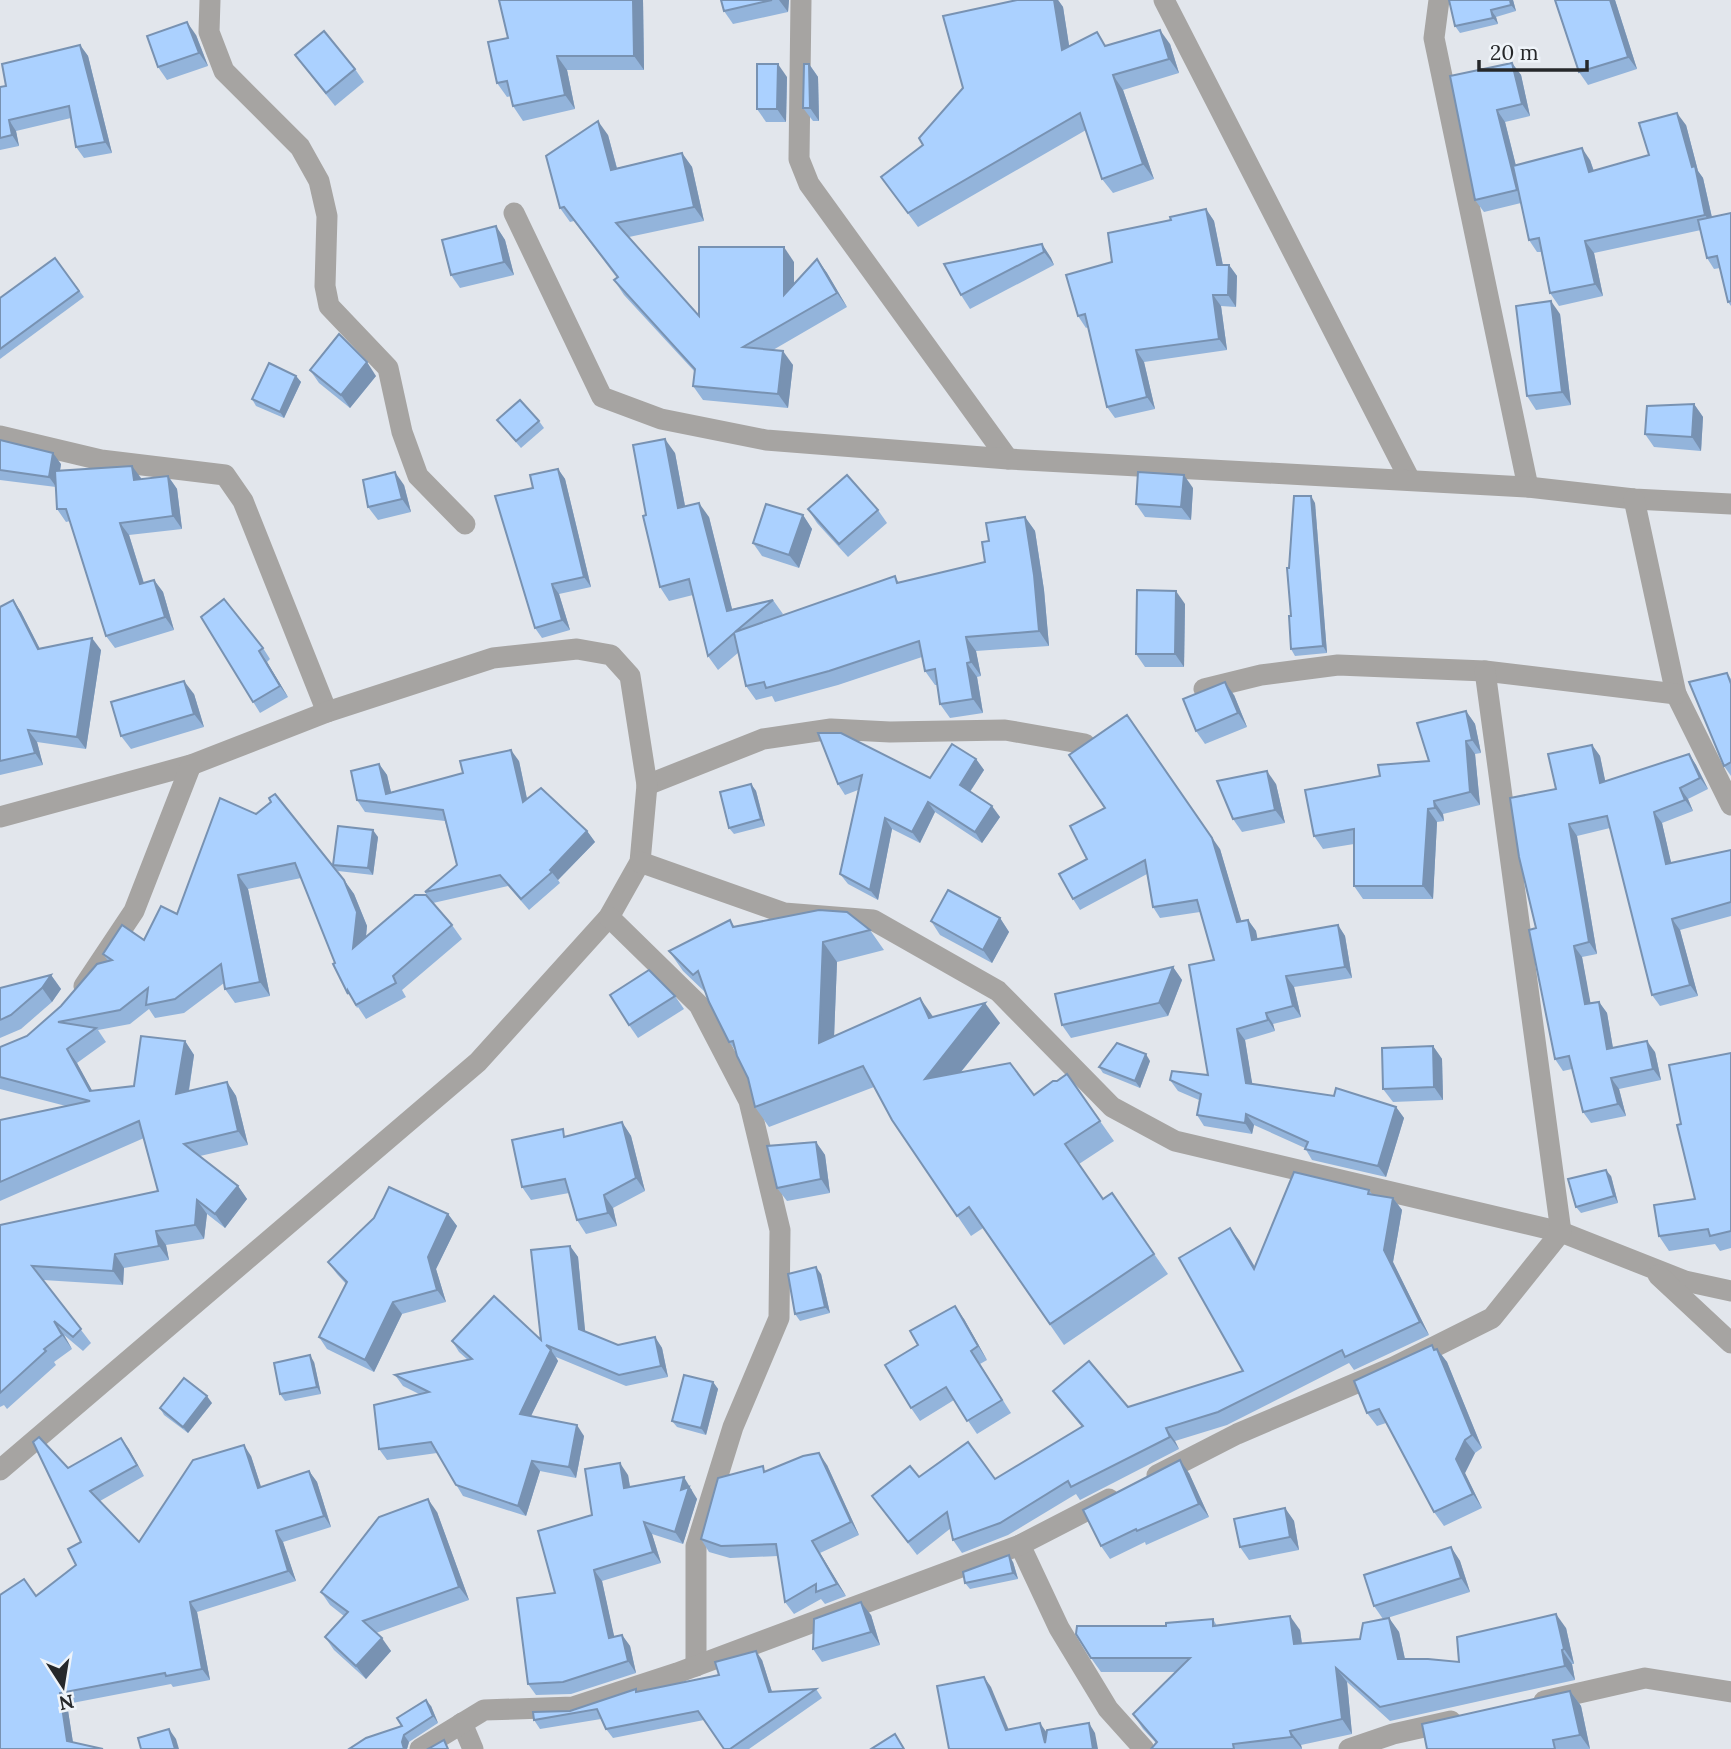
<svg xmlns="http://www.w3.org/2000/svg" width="1731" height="1749" font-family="Lora,serif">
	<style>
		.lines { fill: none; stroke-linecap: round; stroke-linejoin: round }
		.minor { stroke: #a6a4a2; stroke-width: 21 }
		.wall { fill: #93b4db }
		.shaded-wall { fill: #7892b2 }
		.building { fill: #abd1ff; stroke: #7892b2; stroke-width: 2 }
	</style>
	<rect width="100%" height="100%" fill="#e2e6ec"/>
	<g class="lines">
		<g class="minor">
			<path d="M210 0 209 32 224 71 300 147 319 181 327 216 325 286 329 306 388 368 402 432 418 476 465 524"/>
			<path d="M801 0 799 159 809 184 1008 459"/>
			<path d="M1164 0 1410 480"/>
			<path d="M1439 0 1434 38 1528 487"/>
			<path d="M514 213 602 397 661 419 766 440 1008 459 1528 487 1634 499 1731 504"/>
			<path d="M0 436 101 460 225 475 243 501 327 712"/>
			<path d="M1634 499 1676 694 1731 805"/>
			<path d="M1204 689 1261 675 1338 665 1485 671 1676 694"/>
			<path d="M647 785 763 739 831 729 890 732 1005 730 1085 744"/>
			<path d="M0 817 191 765 327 712 493 658 577 649 611 655 630 676 647 785 640 862 609 917 478 1062 0 1470"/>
			<path d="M640 862 784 913 873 920 998 991 1112 1107 1175 1141 1561 1232 1685 1281 1731 1291"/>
			<path d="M609 917 699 1005 749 1101 780 1230 779 1318 733 1427 696 1546V1666"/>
			<path d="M84 986 134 911 191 765"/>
			<path d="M1658 1275 1731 1343"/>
			<path d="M1157 1475 1237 1434 1394 1367 1492 1318 1561 1232 1485 671"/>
			<path d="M1020 1545 1059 1628 1108 1709 1144 1749"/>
			<path d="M1544 1701 1645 1678 1731 1692"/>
			<path d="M462 1723 473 1749"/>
			<path d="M420 1749 484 1710 573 1707 677 1673 1020 1545 1109 1499"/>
			<path d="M1349 1749 1393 1734 1451 1721"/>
		</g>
	</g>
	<g class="wall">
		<path d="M643 0 644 70H567L575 109 523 121 513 106 511 96 507 97 497 83 508 38Z"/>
		<path d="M721 0H789L788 12 733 24 724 11Z"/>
		<path d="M1017 0H1058L1063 7 1069 46 1170 44 1179 73 1123 90 1154 179 1113 193 1102 179 1086 130 918 227 881 177 923 145 963 88Z"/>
		<path d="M1513 0 1516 11 1496 17 1498 24 1460 33 1455 26Z"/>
		<path d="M1555 0H1615L1637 69 1588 85 1579 72Z"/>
		<path d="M196 35 208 66 167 80 158 67Z"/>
		<path d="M80 45 88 56 112 153 84 158 76 147 71 118 16 131 19 146 0 150V87L6 86Z"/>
		<path d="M295 55 355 69 364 82 335 106Z"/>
		<path d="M1512 63 1521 75 1530 116 1505 122 1516 166 1590 160 1594 171 1649 155 1686 125 1698 171 1703 178 1712 217 1731 213V306L1728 302 1720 268 1714 269 1707 258 1701 230 1594 253 1603 296 1559 306 1550 293 1541 252H1537L1529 240 1521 203 1484 212 1475 200 1450 76Z"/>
		<path d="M809 64 818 77 819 121H813L803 108Z"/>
		<path d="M787 77 786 122H766L757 109Z"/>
		<path d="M608 135 617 168 682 153 692 167 704 221 629 237 699 316 794 262V283L817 259 827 273 847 307 773 350 793 365 788 408 703 400 693 386 695 372 624 295 614 280 617 278 574 221 570 222 560 208Z"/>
		<path d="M1206 209 1214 221 1223 265H1229L1237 276 1236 307 1221 306 1227 350 1144 362 1155 409 1115 418 1107 407 1088 327 1086 328 1078 316 1112 262 1171 220Z"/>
		<path d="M496 226 505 240 514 275 460 288 451 275Z"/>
		<path d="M1042 244 1051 258 1054 265 970 309 961 295Z"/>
		<path d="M55 258 84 297 0 359V298Z"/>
		<path d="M1560 314 1571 405 1536 410 1527 396Z"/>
		<path d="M310 370 376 376 350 408 319 383Z"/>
		<path d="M296 376 301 382 284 418 256 406 252 399Z"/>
		<path d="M1694 404 1703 417 1701 451 1654 447 1645 434Z"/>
		<path d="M497 420 539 421 544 428 521 448Z"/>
		<path d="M0 440 61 464 60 471 141 478V480L168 476 177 489 182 529 129 535 144 583 154 580 163 592 174 630 115 648 106 636 70 521 66 522 57 509 56 487 0 480Z"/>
		<path d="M675 453 685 506 709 517 732 609 773 600 783 614 779 617 895 576 899 583 985 562 989 541 1025 517 1035 531 1044 590 1049 646 976 651 981 676 977 677 983 713 950 718 940 704 937 685H935L925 671 922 657 838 685 775 702 772 696 756 700 746 686 739 652 718 670 708 656 693 595 669 601 660 587 646 515Z"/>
		<path d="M558 469 565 479 591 587 559 594 570 630 542 638 535 628 533 488Z"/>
		<path d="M404 485 411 512 378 520 368 507Z"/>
		<path d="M1193 488 1191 520 1145 517 1136 504Z"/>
		<path d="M1315 503 1327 653 1295 656 1291 649V616L1289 568Z"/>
		<path d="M808 509 878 510 887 523 848 557 817 523Z"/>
		<path d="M803 515 812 529 799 568 762 556 753 543Z"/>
		<path d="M13 600 21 612 40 649 101 650 86 749 37 742 43 765 0 775V607Z"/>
		<path d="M1185 604 1184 667H1145L1136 654Z"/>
		<path d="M201 617 263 648 270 659 267 662 288 697 260 713Z"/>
		<path d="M1727 673 1731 679V776L1724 766Z"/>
		<path d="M194 694 204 727 131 749 121 736Z"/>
		<path d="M1234 695 1247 727 1205 744 1196 731Z"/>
		<path d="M1466 711 1475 724 1481 753 1475 754 1480 805 1443 814 1444 821 1437 822 1433 899H1363L1354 886V844L1323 849 1314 836 1429 761Z"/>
		<path d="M818 733 930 778 976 759 984 770 970 792 1000 817 982 843 935 812 920 843 892 829 878 900 848 884 840 874 858 790 845 795 838 784Z"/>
		<path d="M1592 745 1600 756 1605 781 1689 754 1696 765 1708 789 1688 799 1693 811 1662 823 1671 863 1731 850V916L1680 930 1698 996 1660 1006 1652 995 1610 828 1577 836 1597 954 1582 957 1590 1003 1599 1002 1607 1013 1613 1048 1655 1052 1661 1080 1619 1089 1626 1116 1591 1123 1583 1112 1572 1069 1563 1071 1555 1059 1556 789Z"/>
		<path d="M519 761 527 799 587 831 595 842 558 880 560 883 529 910 508 886 433 903 452 925 462 939 402 990 406 997 366 1019 358 1007 357 1008 335 963 301 878 248 889 270 996 235 1003 225 989 224 983 184 1013 155 1018 149 1009 130 1024 98 1030 106 1042 77 1063 92 1091 134 1086 185 1041 194 1055 189 1091 227 1082 236 1096 248 1145 200 1156 238 1186 247 1199 225 1228 207 1214 204 1239 166 1245 169 1260 124 1268 123 1285 43 1280 91 1343 83 1351 64 1335 72 1349 54 1362 56 1365 7 1409 4 1405 0 1407V1225L158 1191 144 1138 0 1201V1120L66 1106 0 1089V1047L27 1036 61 1006 108 961 103 954 144 940 177 914 220 798 344 880 354 894 367 926 366 937 429 899 425 892 457 865 445 821 365 812 357 800 379 764 387 775 391 792Z"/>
		<path d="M751 784 756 791 765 826 734 834 729 828Z"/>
		<path d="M1276 784 1285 823 1242 832 1233 819Z"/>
		<path d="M378 837 373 875 338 871 333 865Z"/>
		<path d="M1220 849 1241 921 1248 920 1256 931 1257 939 1338 925 1345 936 1352 978 1294 987 1301 1017 1273 1024 1275 1031 1245 1040 1252 1084 1396 1107 1404 1118 1386 1177 1312 1160 1305 1148 1254 1125 1252 1134 1204 1126 1197 1115 1199 1100 1178 1091 1170 1080 1208 1075 1214 960 1200 912 1160 918 1153 907 1147 874 1080 910 1073 899 1087 859Z"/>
		<path d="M1000 918 1009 932 992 963 940 935 931 921Z"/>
		<path d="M730 920 734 926 870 930 884 950 837 962 834 1037 933 1017 1000 1023 961 1072 1034 1095 1067 1074 1114 1141 1079 1164 1103 1199 1112 1193 1168 1274 1064 1345 983 1228 971 1236 892 1120 874 1087 769 1127 755 1107 748 1078 736 1051 729 1042 706 993 683 971 669 951Z"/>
		<path d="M1173 967 1182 980 1168 1016 1071 1038 1062 1025Z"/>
		<path d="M51 975 61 989 52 1002 21 1029 0 1038V988Z"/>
		<path d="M675 996 684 1009 638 1038 629 1025Z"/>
		<path d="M1433 1046 1442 1059 1443 1100 1393 1102 1383 1089Z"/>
		<path d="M1731 1053V1248L1720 1251 1715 1244 1669 1251 1659 1236 1695 1199 1681 1124Z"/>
		<path d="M1150 1061 1140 1088 1103 1073 1099 1067Z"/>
		<path d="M622 1122 631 1136 645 1191 613 1208 617 1226 586 1234 577 1220 569 1193 531 1200 522 1187 568 1136Z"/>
		<path d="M816 1142 825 1155 830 1193 787 1201 777 1188Z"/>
		<path d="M1611 1176 1618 1203 1581 1213 1576 1207Z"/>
		<path d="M1369 1190 1372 1194 1393 1198 1402 1210 1393 1262 1429 1335 1354 1370 1349 1363 1227 1425 1175 1441 1179 1449 1080 1500 1076 1494 1008 1535 962 1553 953 1540 951 1528 917 1555 872 1496 919 1477 995 1479 1082 1427 1062 1403 1053 1391 1128 1407 1243 1371 1239 1240 1255 1267Z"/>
		<path d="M448 1214 457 1226 436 1269 446 1302 402 1314 374 1372 327 1349 319 1337 346 1284 337 1274 328 1262Z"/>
		<path d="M570 1246 578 1257 585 1332 618 1345 655 1337 662 1348 668 1377 626 1386 556 1357 558 1361 531 1416 584 1436 576 1478 540 1471 526 1516 463 1496 437 1453 387 1460 379 1449 419 1394 403 1386 395 1375 468 1360 459 1352 452 1341 541 1340Z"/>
		<path d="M821 1274 830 1313 800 1321 795 1314Z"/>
		<path d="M964 1319 987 1360 980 1364 1011 1413 977 1434 954 1400 920 1421 911 1408Z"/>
		<path d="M1437 1349 1447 1362 1482 1448 1475 1453 1465 1473 1482 1508 1444 1526 1434 1512 1386 1423 1377 1426 1367 1413 1435 1350Z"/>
		<path d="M314 1362 321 1394 285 1401 280 1394Z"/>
		<path d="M713 1382 718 1389 706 1435 677 1427 672 1421Z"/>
		<path d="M212 1403 188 1433 164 1415 160 1408Z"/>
		<path d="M121 1438 144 1476 100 1501 139 1542 251 1456 261 1487 309 1471 317 1482 331 1527 283 1542 296 1581 197 1612 210 1680 173 1687 171 1684 67 1704 73 1743 0 1749 36 1596 76 1565 81 1542 68 1468Z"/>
		<path d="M827 1465 859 1535 820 1553 846 1596 825 1604 821 1599 794 1614 785 1602 778 1556 730 1558 709 1552 701 1539 766 1471Z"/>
		<path d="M1189 1473 1209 1517 1146 1545 1145 1542 1110 1559 1101 1546Z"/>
		<path d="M628 1475 630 1487 692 1489 691 1491 697 1499 683 1544 652 1534 661 1563 602 1581 614 1637 622 1635 630 1646 636 1673 571 1694 536 1695 528 1684 555 1593 592 1515Z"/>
		<path d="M1285 1508 1294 1521 1299 1550 1249 1560 1240 1547Z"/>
		<path d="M437 1512 469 1600 376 1633 391 1651 366 1679 334 1650 325 1637 344 1616 330 1605 321 1592Z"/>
		<path d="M1451 1547 1460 1561 1470 1592 1384 1619 1389 1618 1399 1632 1405 1659 1459 1662 1566 1628 1574 1664H1572L1575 1680 1390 1721 1347 1682 1352 1734 1301 1745 1302 1749H1151L1156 1743 1143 1729 1133 1714 1175 1672H1101L1091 1658 1166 1626 1213 1619 1217 1626 1300 1630 1302 1644 1360 1639 1383 1619 1374 1606Z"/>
		<path d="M1013 1562 1018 1579 970 1589 965 1583Z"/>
		<path d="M871 1615 880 1645 822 1662 813 1649Z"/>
		<path d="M762 1660 772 1692 816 1689 822 1698 749 1749H724L704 1720 613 1738 606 1729 601 1719 540 1729 534 1720 637 1692 719 1675Z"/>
		<path d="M1570 1691 1581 1706 1590 1749H1427Z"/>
		<path d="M431 1706 438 1723 409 1742 407 1749H349L402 1726Z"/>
	</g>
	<g class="shaded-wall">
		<path d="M633 0H643L644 70 634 56Z"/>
		<path d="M779 0H789L788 12Z"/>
		<path d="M1054 0H1058L1063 7 1072 64 1062 50Z"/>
		<path d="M1510 0H1513L1516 11 1511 5Z"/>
		<path d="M1610 0H1615L1637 69 1628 57Z"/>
		<path d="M1491 10 1496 17 1498 24 1493 18Z"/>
		<path d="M187 22 196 35 208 66 199 53Z"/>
		<path d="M1160 30 1170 44 1179 73 1169 59Z"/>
		<path d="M80 45 88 56 112 153 105 142Z"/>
		<path d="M557 56 567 70 575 109 565 95Z"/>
		<path d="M1512 63 1521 75 1530 116 1522 104Z"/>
		<path d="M778 64 787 77 786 122 777 109Z"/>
		<path d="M809 64 818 77 819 121 810 108Z"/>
		<path d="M1113 75 1123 90 1154 179 1143 164Z"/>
		<path d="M1497 110 1505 122 1525 202 1517 190Z"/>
		<path d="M1677 113 1686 125 1698 171 1703 178 1714 227 1705 215Z"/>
		<path d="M9 120 16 131 19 146 12 135Z"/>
		<path d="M598 121 608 135 621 184 611 170Z"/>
		<path d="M1582 148 1590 160 1598 184 1589 172Z"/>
		<path d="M682 153 692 167 704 221 694 207Z"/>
		<path d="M1206 209 1214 221 1225 276 1217 265Z"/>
		<path d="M496 226 505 240 514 275 504 262Z"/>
		<path d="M1585 241 1594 253 1603 296 1595 284Z"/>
		<path d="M1042 244 1051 258 1054 265 1044 252Z"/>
		<path d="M784 247 794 262V309L784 295Z"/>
		<path d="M817 259 827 273 847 307 837 293Z"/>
		<path d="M1229 265 1237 276 1236 307 1228 295Z"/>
		<path d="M1213 295 1221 306 1227 350 1219 339Z"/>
		<path d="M1551 301 1560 314 1571 405 1562 392Z"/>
		<path d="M1136 350 1144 362 1155 409 1147 397Z"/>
		<path d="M783 351 793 365 788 408 778 394Z"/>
		<path d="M367 362 376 376 350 408 341 395Z"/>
		<path d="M296 376 301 382 284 418 280 412Z"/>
		<path d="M1694 404 1703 417 1701 451 1692 437Z"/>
		<path d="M665 439 675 453 688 522 678 508Z"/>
		<path d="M53 453 61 464 57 488 49 477Z"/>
		<path d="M132 466 141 478 143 493 134 480Z"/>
		<path d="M558 469 565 479 591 587 584 577Z"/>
		<path d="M395 472 404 485 411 512 402 499Z"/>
		<path d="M1184 475 1193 488 1191 520 1181 507Z"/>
		<path d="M168 476 177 489 182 529 173 516Z"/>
		<path d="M1311 496 1315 503 1327 653 1323 646Z"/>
		<path d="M699 503 709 517 736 625 727 611Z"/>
		<path d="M803 515 812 529 799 568 789 555Z"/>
		<path d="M1025 517 1035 531 1044 590 1049 646 1039 631Z"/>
		<path d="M120 523 129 535 148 597 140 584Z"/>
		<path d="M154 580 163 592 174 630 165 617Z"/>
		<path d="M552 584 559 594 570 630 562 620Z"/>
		<path d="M1176 591 1185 604 1184 667 1175 654Z"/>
		<path d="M13 600 21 612 46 661 38 649Z"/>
		<path d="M966 637 976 651 981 676 971 662Z"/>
		<path d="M92 638 101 650 86 749 77 737Z"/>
		<path d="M259 651 267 662 288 697 280 686Z"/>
		<path d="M967 663 977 677 983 713 973 699Z"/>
		<path d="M184 681 194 694 204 727 194 714Z"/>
		<path d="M1225 682 1234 695 1247 727 1238 713Z"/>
		<path d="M1466 711 1475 724 1481 753 1472 740Z"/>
		<path d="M1127 715 1220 849 1245 933 1237 922Z"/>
		<path d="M28 730 37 742 43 765 35 753Z"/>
		<path d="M1466 741 1475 754 1480 805 1470 792Z"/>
		<path d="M1592 745 1600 756 1608 794 1600 783Z"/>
		<path d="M511 750 519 761 530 813 523 802Z"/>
		<path d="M1689 754 1696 765 1708 789 1700 778Z"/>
		<path d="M976 759 984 770 967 796 960 785Z"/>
		<path d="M379 764 387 775 394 805 386 794Z"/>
		<path d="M1267 771 1276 784 1285 823 1275 810Z"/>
		<path d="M751 784 756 791 765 826 761 819Z"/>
		<path d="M1680 788 1688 799 1693 811 1685 800Z"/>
		<path d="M1434 801 1443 814 1444 821 1435 808Z"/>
		<path d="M928 802 935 812 920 843 912 832Z"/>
		<path d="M992 806 1000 817 982 843 975 832Z"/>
		<path d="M1428 809 1437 822 1433 899 1423 886Z"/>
		<path d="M1654 812 1662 823 1674 875 1666 864Z"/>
		<path d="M885 818 892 829 878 900 870 890Z"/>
		<path d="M1569 824 1577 836 1597 954 1589 942Z"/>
		<path d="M373 830 378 837 373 875 368 868Z"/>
		<path d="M587 831 595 842 558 880 550 870Z"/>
		<path d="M238 875 248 889 270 996 260 982Z"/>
		<path d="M344 880 354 894 367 926 363 962 353 948Z"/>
		<path d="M1000 918 1009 932 992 963 983 950Z"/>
		<path d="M1672 919 1680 930 1698 996 1690 985Z"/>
		<path d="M1248 920 1256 931 1260 951 1252 940Z"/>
		<path d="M1338 925 1345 936 1352 978 1345 967Z"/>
		<path d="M823 942 837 962 833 1063 819 1043Z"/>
		<path d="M1574 946 1582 957 1593 1016 1585 1004Z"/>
		<path d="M1173 967 1182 980 1168 1016 1159 1003Z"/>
		<path d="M51 975 61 989 52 1002 42 988Z"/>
		<path d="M1286 976 1294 987 1301 1017 1293 1006Z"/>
		<path d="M920 998 934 1018H929Z"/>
		<path d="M1599 1002 1607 1013 1615 1060 1607 1049Z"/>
		<path d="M985 1003 1000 1023 939 1099 925 1079Z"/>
		<path d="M1266 1013 1273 1024 1275 1031 1268 1020Z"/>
		<path d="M1237 1029 1245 1040 1254 1094 1246 1083Z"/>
		<path d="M185 1041 194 1055 186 1108 176 1094Z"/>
		<path d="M1647 1041 1655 1052 1661 1080 1653 1069Z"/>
		<path d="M1433 1046 1442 1059 1443 1100 1434 1087Z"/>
		<path d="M67 1049 77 1063 100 1105 90 1091Z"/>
		<path d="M1146 1054 1150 1061 1140 1088 1135 1081Z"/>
		<path d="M1611 1078 1619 1089 1626 1116 1618 1104Z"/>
		<path d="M227 1082 236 1096 248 1145 238 1131Z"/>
		<path d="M1396 1107 1404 1118 1386 1177 1378 1166Z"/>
		<path d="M1246 1114 1254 1125 1252 1134 1245 1123Z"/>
		<path d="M622 1122 631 1136 645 1191 636 1178Z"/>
		<path d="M816 1142 825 1155 830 1193 821 1179Z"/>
		<path d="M1606 1170 1611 1176 1618 1203 1614 1196Z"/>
		<path d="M238 1186 247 1199 225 1228 215 1214Z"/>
		<path d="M604 1195 613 1208 617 1226 608 1213Z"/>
		<path d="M1393 1198 1402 1210 1393 1262 1429 1335 1420 1322 1384 1250Z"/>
		<path d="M197 1200 207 1214 204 1239 195 1225Z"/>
		<path d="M448 1214 457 1226 436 1269 446 1302 437 1290 428 1257Z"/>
		<path d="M1230 1228 1239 1240 1263 1281 1254 1269Z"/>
		<path d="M156 1231 166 1245 169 1260 159 1246Z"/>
		<path d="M570 1246 578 1257 586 1340 579 1329Z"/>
		<path d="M115 1254 124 1268 123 1285 113 1271Z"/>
		<path d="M816 1267 821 1274 830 1313 825 1307Z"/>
		<path d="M393 1302 402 1314 374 1372 365 1360Z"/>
		<path d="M955 1306 964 1319 987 1360 978 1346Z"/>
		<path d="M54 1321 64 1335 72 1349 62 1335Z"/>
		<path d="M655 1337 662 1348 668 1377 661 1366Z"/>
		<path d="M1437 1349 1447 1362 1482 1448 1472 1435Z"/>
		<path d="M551 1350 558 1361 527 1424 520 1414Z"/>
		<path d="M310 1355 314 1362 321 1394 317 1387Z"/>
		<path d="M713 1382 718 1389 706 1435 701 1428Z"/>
		<path d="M207 1396 212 1403 188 1433 183 1427Z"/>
		<path d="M577 1425 584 1436 576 1478 569 1467Z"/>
		<path d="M1166 1428 1175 1441 1179 1449 1170 1437Z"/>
		<path d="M121 1438 129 1449 144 1476 137 1465Z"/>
		<path d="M1465 1440 1475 1453 1465 1473 1482 1508 1473 1494 1456 1459Z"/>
		<path d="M244 1445 251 1456 265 1499 258 1488Z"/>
		<path d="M819 1453 827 1465 859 1535 851 1522Z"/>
		<path d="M1180 1460 1189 1473 1209 1517 1199 1504Z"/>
		<path d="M532 1461 540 1471 526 1516 518 1506Z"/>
		<path d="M620 1463 628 1475 632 1499 624 1488Z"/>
		<path d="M309 1471 317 1482 331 1527 324 1516Z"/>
		<path d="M684 1477 697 1499 683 1544 675 1532 681 1490Z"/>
		<path d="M428 1499 437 1512 469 1600 459 1587Z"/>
		<path d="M1285 1508 1294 1521 1299 1550 1290 1537Z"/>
		<path d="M644 1522 652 1534 661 1563 653 1552Z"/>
		<path d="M276 1531 283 1542 296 1581 288 1571Z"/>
		<path d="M812 1541 820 1553 846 1596 837 1584Z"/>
		<path d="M1451 1547 1460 1561 1470 1592 1461 1578Z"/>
		<path d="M1009 1555 1013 1562 1018 1579 1013 1573Z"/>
		<path d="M594 1570 602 1581 617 1649 609 1638Z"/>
		<path d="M190 1602 197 1612 210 1680 202 1669Z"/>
		<path d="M861 1602 871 1615 880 1645 871 1632Z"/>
		<path d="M1556 1614 1566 1628 1574 1664 1564 1649Z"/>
		<path d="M1290 1616 1300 1630 1304 1659 1294 1644Z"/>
		<path d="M1389 1618 1399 1632 1408 1673 1398 1659Z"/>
		<path d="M622 1635 630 1646 636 1673 628 1661Z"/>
		<path d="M382 1638 391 1651 366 1679 356 1666Z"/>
		<path d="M1562 1650 1572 1664 1575 1680 1565 1666Z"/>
		<path d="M756 1651 762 1660 775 1701 769 1692Z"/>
		<path d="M1336 1668 1347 1682 1352 1734 1342 1719Z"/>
		<path d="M984 1677 991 1687 1013 1740 1006 1730Z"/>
		<path d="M1570 1691 1581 1706 1590 1749 1580 1735Z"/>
		<path d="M60 1693 67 1704 74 1749 67 1741Z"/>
		<path d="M426 1700 431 1706 438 1723 433 1716Z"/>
		<path d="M1040 1723 1047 1733 1045 1743Z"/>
		<path d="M1089 1723 1095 1733 1098 1749H1093Z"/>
		<path d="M169 1729 176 1739 179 1749H175Z"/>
		<path d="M1290 1731 1301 1745 1302 1749 1292 1737Z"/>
		<path d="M404 1735 409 1742 407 1749H404L402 1742Z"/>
	</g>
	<g class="building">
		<path d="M499 0H633L634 56H557L565 95 513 106 507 81 497 83 488 42 508 38Z"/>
		<path d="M721 0H772L724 11Z"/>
		<path d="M1017 0H1054L1062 50 1097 32 1105 46 1160 30 1169 59 1113 75 1143 164 1102 179 1080 113 908 213 881 177 923 145 919 138 963 88 943 16Z"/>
		<path d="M1449 0H1510L1511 5 1491 10 1493 18 1455 26Z"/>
		<path d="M1555 0H1610L1628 57 1579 72Z"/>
		<path d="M187 22 199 53 158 67 147 36Z"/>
		<path d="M324 31 355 69 326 93 295 55Z"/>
		<path d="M80 45 105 142 76 147 69 106 9 120 12 135 0 138V87L6 86 2 64Z"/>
		<path d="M1512 63 1522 104 1497 110 1517 190 1475 200 1450 76Z"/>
		<path d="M757 64H778L777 109H757Z"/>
		<path d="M804 64H809L810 108H803Z"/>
		<path d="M1677 113 1692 167 1695 166 1705 215 1585 241 1595 284 1550 293 1539 238 1529 240 1513 166 1582 148 1589 172 1649 155 1639 123Z"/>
		<path d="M598 121 611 170 682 153 694 207 616 223 699 316V247H784V295L817 259 837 293 743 347 783 351 778 394 693 386 695 369 614 280 618 277 564 207 560 208 546 156Z"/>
		<path d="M1206 209 1217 265H1229L1228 295H1213L1219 339 1136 350 1147 397 1107 407 1085 314 1078 316 1066 275 1112 262 1108 233 1171 220 1170 217Z"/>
		<path d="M1731 213V301L1728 302 1717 256 1707 258 1698 220Z"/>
		<path d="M496 226 504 262 451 275 442 240Z"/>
		<path d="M1042 244 1044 252 961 295 944 264Z"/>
		<path d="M55 258 79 291 0 349V298Z"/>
		<path d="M1551 301 1562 392 1527 396 1516 306Z"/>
		<path d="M339 334 367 362 341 395 310 370Z"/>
		<path d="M269 363 296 376 280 412 252 399Z"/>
		<path d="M520 400 539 421 516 441 497 420Z"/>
		<path d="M1694 404 1692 437 1645 434 1647 406Z"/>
		<path d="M665 439 678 508 699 503 727 611 773 600 735 632 895 576 897 583 985 562 982 542 989 541 986 523 1025 517 1034 575 1039 631 966 637 971 662 967 663 973 699 940 704 935 669 925 671 919 641 829 671 766 688 764 682 746 686 734 633 708 656 689 579 660 587 643 516 646 515 633 445Z"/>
		<path d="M0 440 53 453 49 477 0 470Z"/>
		<path d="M132 466 134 480 168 476 173 516 120 523 140 584 154 580 165 617 106 636 66 509H57L55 471Z"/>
		<path d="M558 469 584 577 552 584 562 620 535 628 495 496 533 488 530 475Z"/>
		<path d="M395 472 402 499 368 507 363 480Z"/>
		<path d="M1138 472 1184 475 1181 507 1136 504Z"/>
		<path d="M847 475 878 510 839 544 808 509Z"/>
		<path d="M1294 496H1311L1323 646 1291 649 1289 616H1291L1287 568H1289Z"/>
		<path d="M766 504 803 515 789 555 753 543Z"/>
		<path d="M1137 590 1176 591 1175 654H1136Z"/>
		<path d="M224 599 263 648 259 651 280 686 253 702 201 617Z"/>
		<path d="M13 600 38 649 92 638 77 737 28 730 35 753 0 761V607Z"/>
		<path d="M1727 673 1731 684V762L1724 766 1689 682Z"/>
		<path d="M184 681 194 714 121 736 111 702Z"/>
		<path d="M1225 682 1238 713 1196 731 1183 699Z"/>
		<path d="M1466 711 1472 740 1466 741 1470 792 1434 801 1435 808 1428 809 1423 886H1354V829L1314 836 1305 790 1380 776 1378 765 1429 761 1417 723Z"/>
		<path d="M1127 715 1212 838 1237 922 1248 920 1252 940 1338 925 1345 967 1286 976 1293 1006 1266 1013 1268 1020 1237 1029 1246 1083 1334 1096 1336 1088 1396 1107 1378 1166 1305 1149 1308 1142 1246 1114 1245 1123 1197 1115 1201 1094 1170 1080 1172 1071 1208 1075 1189 965 1214 960 1197 900 1153 907 1145 860 1073 899 1059 874 1087 859 1070 826 1105 808 1069 755Z"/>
		<path d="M818 733H841L930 778 952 744 976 759 960 785 992 806 975 832 928 802 912 832 885 818 870 890 840 874 862 775 838 784Z"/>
		<path d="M1592 745 1600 783 1689 754 1700 778 1680 788 1685 800 1654 812 1666 864 1731 850V902L1672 919 1690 985 1652 995 1607 816 1569 824 1589 942 1574 946 1585 1004 1599 1002 1607 1049 1647 1041 1653 1069 1611 1078 1618 1104 1583 1112 1569 1056 1555 1059 1529 930 1536 928 1519 857 1510 798 1556 789 1548 754Z"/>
		<path d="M511 750 523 802 541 788 587 831 550 870 552 872 521 899 500 875 425 892 457 865 443 810 357 800 351 771 379 764 386 794 463 773 460 761Z"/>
		<path d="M1267 771 1275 810 1233 819 1217 781Z"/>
		<path d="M751 784 761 819 729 828 720 792Z"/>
		<path d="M275 794 344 880 357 912 353 948 415 895H426L452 925 393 976 396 983 356 1005 348 991V994L333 964 335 963 295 863 238 875 260 982 225 989 221 964 175 999 146 1005 148 988 120 1010 58 1022 96 1028 67 1049 90 1091 134 1086 141 1036 185 1041 176 1094 227 1082 238 1131 184 1144 238 1186 215 1214 197 1200 195 1225 156 1231 159 1246 115 1254 113 1271 32 1266 81 1329 73 1337 54 1321 62 1335 44 1349 46 1351 0 1393V1225L158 1191 139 1121 0 1182V1120L90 1101 0 1077V1047L27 1036 61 1006 97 964 112 960 103 954 122 925 144 940 161 906 177 914 220 798 256 814 271 802 269 798Z"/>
		<path d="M338 826 373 830 368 868 333 865Z"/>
		<path d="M948 890 1000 918 983 950 931 921Z"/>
		<path d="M819 910 847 912 870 930 823 942 819 1043 920 998 929 1018 985 1003 925 1079 1010 1063 1034 1095 1053 1081H1057L1067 1074 1100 1121 1065 1144 1103 1199 1112 1193 1154 1254 1050 1324 969 1207 957 1216 892 1120 863 1066 755 1107 748 1078 737 1056 733 1041 729 1042 709 1002 698 971 693 975 669 951 730 920 733 927Z"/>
		<path d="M1173 967 1159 1003 1062 1025 1055 994Z"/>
		<path d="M649 970 675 996 629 1025 610 995Z"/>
		<path d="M51 975 42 988 11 1015 0 1020V988Z"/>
		<path d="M1117 1043 1146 1054 1135 1081 1099 1067Z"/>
		<path d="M1433 1046 1434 1087 1383 1089 1382 1048Z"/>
		<path d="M1731 1053V1231L1710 1236 1708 1229 1659 1236 1654 1205 1695 1199 1677 1125 1681 1124 1669 1065Z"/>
		<path d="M622 1122 636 1178 604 1195 608 1213 577 1220 565 1179 522 1187 512 1140 563 1129 564 1137Z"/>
		<path d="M816 1142 821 1179 777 1188 767 1146Z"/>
		<path d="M1606 1170 1614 1196 1576 1207 1568 1179Z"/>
		<path d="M1294 1172 1369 1190 1368 1194 1393 1198 1384 1250 1420 1322 1345 1357 1342 1350 1218 1412 1166 1428 1170 1437 1071 1487 1068 1481 1000 1523 953 1540 947 1512 908 1542 872 1496 910 1466 919 1477 968 1442 995 1479 1083 1426 1053 1391 1089 1361 1128 1407 1243 1371 1179 1258 1230 1228 1254 1269Z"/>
		<path d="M389 1187 448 1214 428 1257 437 1290 393 1302 365 1360 319 1337 347 1282 328 1262 374 1218Z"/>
		<path d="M570 1246 579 1329 618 1345 655 1337 661 1366 619 1375 546 1345 551 1350 520 1414 577 1425 569 1467 532 1461 518 1506 456 1485 431 1442 379 1449 374 1405 429 1392 395 1375 472 1359 452 1341 494 1296 541 1340 531 1250Z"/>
		<path d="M816 1267 825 1307 795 1314 788 1274Z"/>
		<path d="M955 1306 978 1346 971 1351 1002 1400 967 1421 946 1387 911 1408 885 1365 918 1345 910 1331Z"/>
		<path d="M1432 1345 1434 1350 1437 1349 1472 1435 1465 1440 1456 1459 1473 1494 1434 1512 1379 1409 1367 1413 1354 1381Z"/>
		<path d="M310 1355 317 1387 280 1394 274 1363Z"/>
		<path d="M684 1375 713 1382 701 1428 672 1421Z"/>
		<path d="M184 1378 207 1396 183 1427 160 1408Z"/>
		<path d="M39 1437 68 1468 121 1438 137 1465 90 1491 139 1542 193 1460 244 1445 258 1488 309 1471 324 1516 276 1531 288 1571 190 1602 202 1669 166 1676 165 1673 60 1693 67 1741 103 1749H0V1595L24 1579 36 1596 76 1565 68 1549 81 1542 33 1442Z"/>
		<path d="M819 1453 851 1522 812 1541 837 1584 816 1592V1584L785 1602 776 1544 721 1546 701 1539 718 1478 763 1466 764 1472 803 1456Z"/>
		<path d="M1180 1460 1199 1504 1137 1531 1136 1529 1101 1546 1083 1510Z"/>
		<path d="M620 1463 624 1488 684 1477 681 1490 689 1487 675 1532 644 1522 653 1552 594 1570 609 1638 622 1635 628 1661 563 1682 528 1684 517 1598 555 1593 538 1531 592 1515 585 1469Z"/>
		<path d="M428 1499 459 1587 363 1621 382 1638 356 1666 325 1637 348 1612 321 1592 379 1517Z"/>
		<path d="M1285 1508 1290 1537 1240 1547 1234 1519Z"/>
		<path d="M1451 1547 1461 1578 1374 1606 1364 1575Z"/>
		<path d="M1009 1555 1013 1573 965 1583 963 1572Z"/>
		<path d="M861 1602 871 1632 813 1649 814 1619Z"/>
		<path d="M1556 1614 1564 1649 1562 1650 1565 1666 1380 1707 1336 1668 1342 1719 1290 1731 1292 1737 1233 1744 1234 1749H1151L1157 1742 1133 1714 1190 1658H1091L1076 1634 1077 1626H1166V1623L1213 1619V1626L1290 1616 1294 1644 1360 1639 1363 1623 1389 1618 1398 1659H1428L1459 1662 1457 1637Z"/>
		<path d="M756 1651 769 1692 816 1689 730 1749H724L698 1711 606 1729 597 1709 534 1720 533 1712 570 1711 636 1689V1692L719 1675 715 1662Z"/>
		<path d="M984 1677 1006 1730 1040 1723 1045 1743 1047 1730 1089 1723 1093 1749H949L937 1686Z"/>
		<path d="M1570 1691 1580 1735 1553 1740 1555 1749H1427L1422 1724Z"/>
		<path d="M426 1700 433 1716 404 1735 402 1742 404 1749H349L366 1738 402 1726 397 1718Z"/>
		<path d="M169 1729 175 1749H141L138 1738Z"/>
		<path d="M895 1734 904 1749H871Z"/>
		<path d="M444 1740 448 1749H428Z"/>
	</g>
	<g transform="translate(63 1686) rotate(168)" stroke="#eff4f9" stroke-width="5" paint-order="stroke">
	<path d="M0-5L12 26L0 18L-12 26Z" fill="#26282a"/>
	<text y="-10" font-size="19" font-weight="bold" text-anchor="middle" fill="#26282a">N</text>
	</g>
	<path d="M1479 60v10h108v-10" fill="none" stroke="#26282a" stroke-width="3.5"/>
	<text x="1490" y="60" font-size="21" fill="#26282a" stroke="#eff4f9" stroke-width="5" paint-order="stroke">20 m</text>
</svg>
